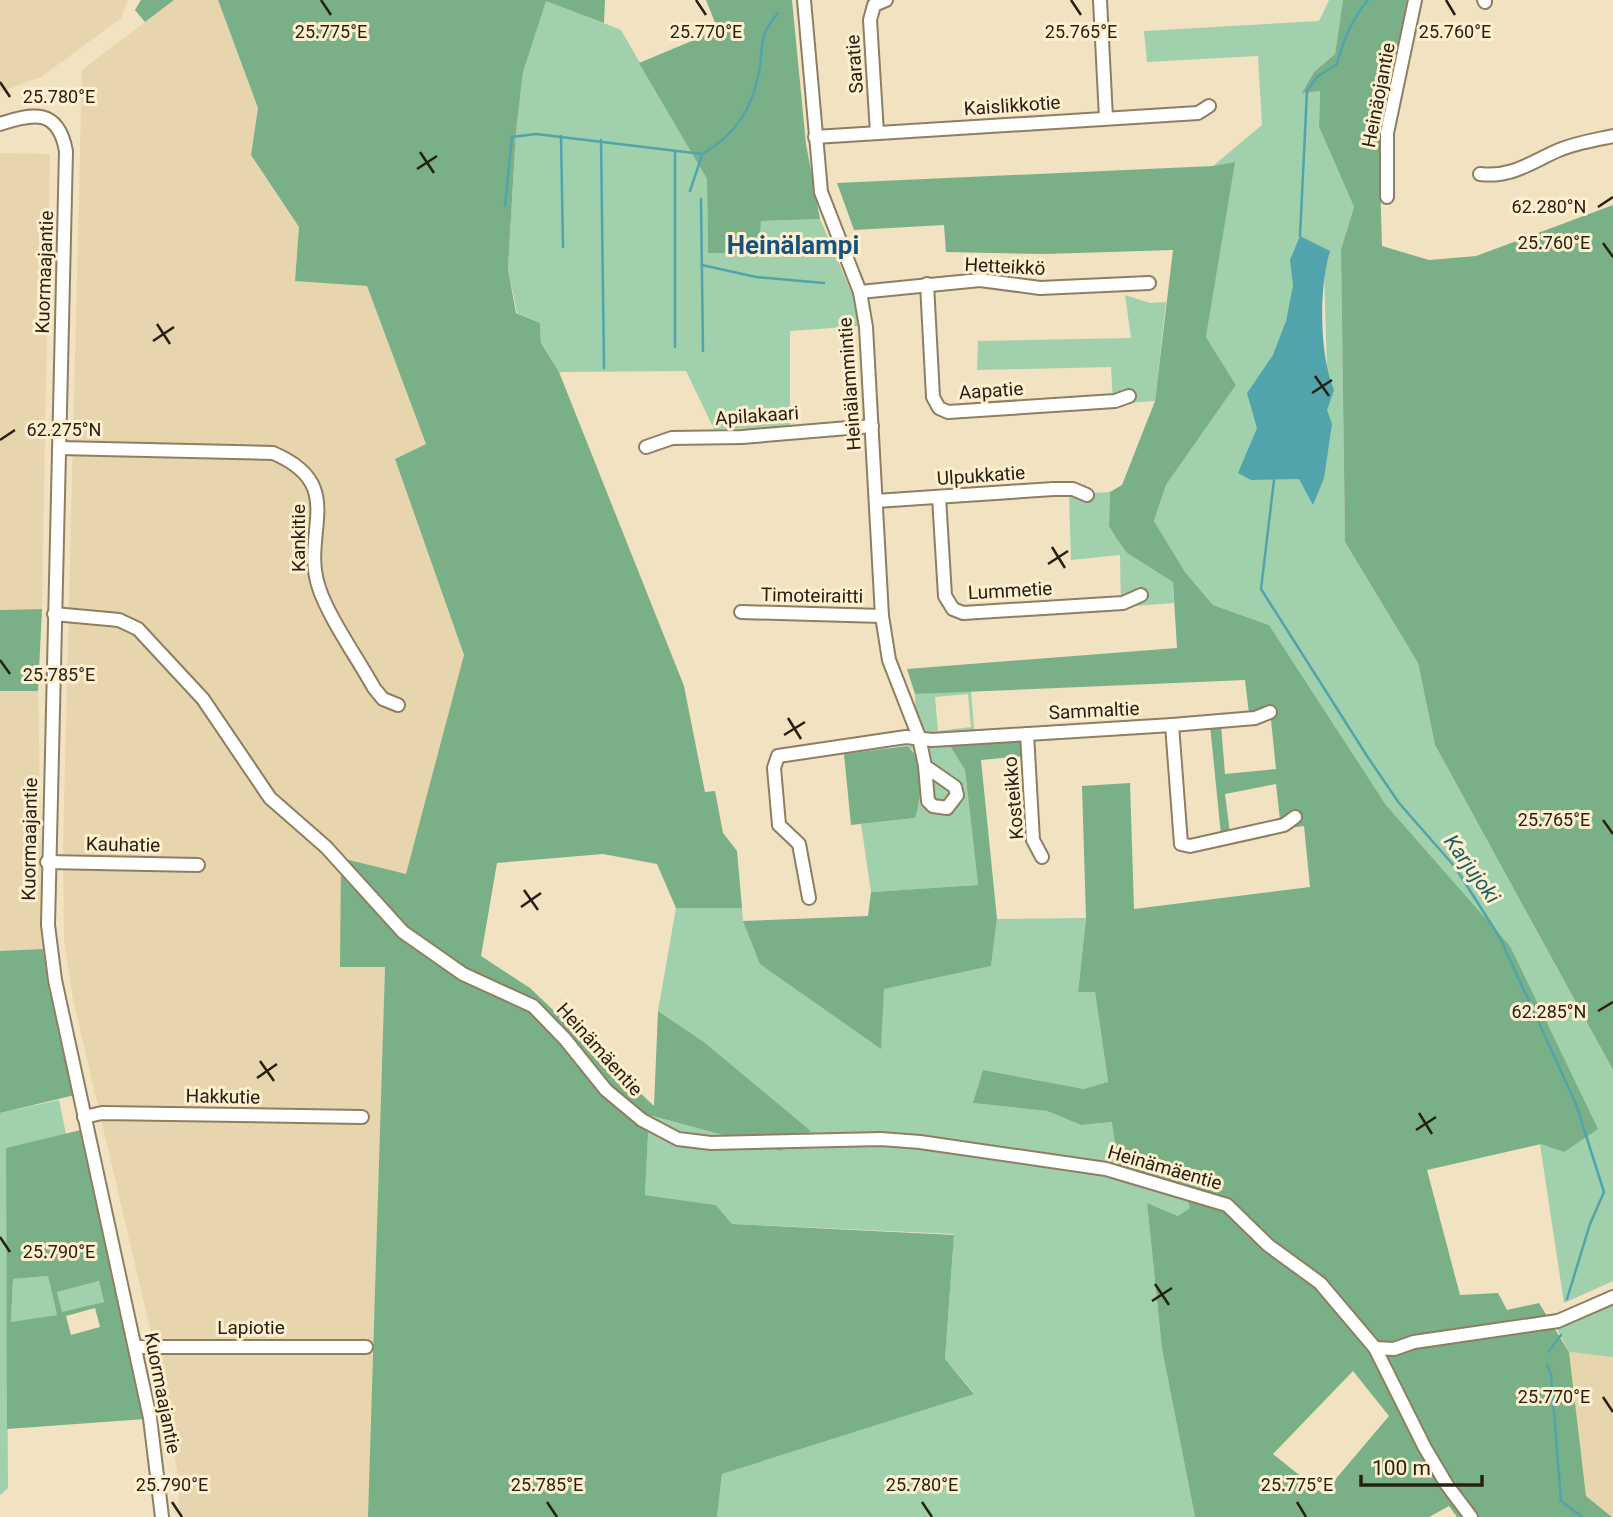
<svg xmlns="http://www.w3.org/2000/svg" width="1613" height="1517" font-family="Roboto,sans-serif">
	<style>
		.built { fill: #e7d5ad }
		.green { fill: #a1d0ac; fill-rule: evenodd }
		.forest { fill: #7ab088; fill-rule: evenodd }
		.water { fill: #51a4ab }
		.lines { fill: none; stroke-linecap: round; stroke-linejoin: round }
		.stream { stroke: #51a4ab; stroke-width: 2.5 }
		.minor-casing { stroke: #8d7f61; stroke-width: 16 }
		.minor { stroke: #fff; stroke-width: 12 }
		.ticks { fill: none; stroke: #272115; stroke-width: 2.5 }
		.labels { text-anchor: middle; stroke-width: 6; stroke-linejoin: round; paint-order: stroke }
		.street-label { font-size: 19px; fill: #272115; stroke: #ffefce }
		.water-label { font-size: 21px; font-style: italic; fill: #1b6066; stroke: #ffefce }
		.district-label { font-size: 26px; font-weight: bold; fill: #125382; stroke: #ffefce }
		.ticks-label { font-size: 18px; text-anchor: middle; fill: #272115; stroke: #ffefce; stroke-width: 6; stroke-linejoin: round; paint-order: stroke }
	</style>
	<rect width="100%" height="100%" fill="#f1e2c1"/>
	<g class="built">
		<path d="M0 0H128L121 18 41 77 0 92Z"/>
		<path d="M174 0H218L258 108 251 155 299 227 295 280 367 286 426 444 395 459 464 655 406 875 342 858 385 967 368 1517H180L177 1470 155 1350 73 999 64 940 63 849 82 70Z"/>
		<path d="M0 153 50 154 42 609 0 610Z"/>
		<path d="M0 691H38L43 949 0 951Z"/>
		<path d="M1569 1352 1613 1357V1517L1586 1496Z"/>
	</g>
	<g class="green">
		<path d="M546 0 621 30 707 179 708 253 759 254 761 221 820 219 854 298 859 326 790 331V428L714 429 686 371 559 372 541 343 540 323 517 313 508 269 516 132 523 71Z"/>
		<path d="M1329 0H1343L1335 54 1314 72 1303 93 1320 90 1319 127 1354 207 1341 249 1345 542 1418 663 1435 745 1613 1070V1281L1564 1303 1510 946 1386 805 1269 625 1213 605 1185 572 1154 521 1166 485 1236 385 1206 337 1234 163 1213 166 1262 125 1258 56 1147 62 1144 31 1319 21ZM1324 270 1327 373 1286 321 1293 285Z"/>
		<path d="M1125 295 1150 303 1166 302 1155 401 1113 404 1111 367 977 370 978 341 1131 338Z"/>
		<path d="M1110 492 1109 526 1127 553 1173 582 1174 603 1121 607 1120 555 1071 560 1069 494Z"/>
		<path d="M971 691 975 739 949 743 965 769 978 885 871 892 861 824 915 818 913 750 907 746 916 745 915 694ZM968 694 971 727 938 731 935 697Z"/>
		<path d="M676 908H742L743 921 881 1048 883 989 991 966 997 919 1086 918 1078 991 1095 992 1108 1083 1084 1089 983 1070 974 1103 1047 1111 1081 1125 1113 1122 1118 1165 1183 1185 1190 1208 1178 1216 1147 1203 1162 1349 1195 1517H717L722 1474 974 1393 945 1359 954 1234 732 1224 716 1205 645 1195 649 1115 781 1151 811 1131 704 1042 658 1011Z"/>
		<path d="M59 1100 66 1134 6 1149 8 1488 0 1495V1113Z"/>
		<path d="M48 1276 57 1315 11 1323 13 1279Z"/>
		<path d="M99 1281 104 1302 62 1313 57 1292Z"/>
		<path d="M1613 1304V1357L1569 1352 1556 1327Z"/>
	</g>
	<g class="forest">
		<path d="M141 0H174L145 22 135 10Z"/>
		<path d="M218 0H605L604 23 546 1 523 72 516 132 508 269 516 313 540 323 541 343 559 372 684 686 705 792 715 791 723 833 737 851 742 908H676L657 864 603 854 497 863 481 956 530 988 654 1106 658 1011 704 1042 811 1131 781 1151 649 1115 645 1195 716 1205 732 1224 954 1235 945 1359 974 1394 722 1474 717 1517H368L385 967H340L341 858 406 874 464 655 395 459 426 444 367 286 295 281 299 227 251 155 258 108Z"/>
		<path d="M706 0H792L806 144 820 219 761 221 759 254 708 253 707 179 639 63 718 30Z"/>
		<path d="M1343 0H1407L1379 142 1382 246 1429 260 1476 256 1613 205V1070L1435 745 1418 663 1345 542 1341 249 1354 207 1319 127 1320 91 1302 93 1314 72 1335 54Z"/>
		<path d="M1235 162 1206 337 1236 385 1166 485 1154 521 1185 572 1213 605 1269 625 1386 805 1510 946 1598 1129 1564 1152 1541 1144 1427 1170 1460 1295 1498 1293 1507 1310 1539 1303 1569 1352 1586 1496 1612 1517H1457L1449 1506 1429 1517H1195L1162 1349 1147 1203 1178 1216 1190 1208 1183 1185 1118 1165 1112 1122 1081 1125 1047 1111 973 1103 983 1070 1084 1089 1108 1082 1095 992H1078L1086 918 1082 786 1130 783 1134 909 1310 887 1304 826 1281 829 1276 784 1225 794 1230 833 1221 835 1210 725H1221L1225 774 1276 769 1271 720 1250 722 1245 680 915 694 907 669 1177 648 1173 582 1127 553 1117 539 1109 526 1110 492 1122 485 1155 401 1173 250 1045 254 946 252 944 225 854 230 837 183 1213 166ZM1353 1371 1389 1416 1323 1494 1273 1454Z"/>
		<path d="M42 609 38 691H0V610Z"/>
		<path d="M1022 735 1024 756 981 760 997 919 991 966 884 989 881 1049 760 964 743 921 868 916 871 892 978 885 965 770 948 742Z"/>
		<path d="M907 746C926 759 921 799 915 818L851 825 844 754Z"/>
		<path d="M43 949 48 984 75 1095 0 1113V951Z"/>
		<path d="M81 1130 145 1419 7 1429 6 1148ZM48 1276 57 1315 11 1322 13 1279ZM99 1281 104 1302 62 1312 57 1292ZM95 1308 100 1327 71 1335 66 1316Z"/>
	</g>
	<path class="water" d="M1300 236 1330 251C1319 286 1319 355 1334 390L1327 410 1332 424 1324 478 1313 505 1299 479 1251 480 1238 473 1257 428 1247 393 1273 355 1286 321 1293 285 1290 260Z"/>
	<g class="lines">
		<g class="stream">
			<path d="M561 136 563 247"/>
			<path d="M601 140 604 368"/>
			<path d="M690 191 702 155"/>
			<path d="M701 199 703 351"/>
			<path d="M505 206 512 137 536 134 702 154C735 135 752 110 759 72 765 42 756 40 778 13"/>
			<path d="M1300 236 1307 91 1317 77 1337 64C1343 40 1352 19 1368 0"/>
			<path d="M702 265 756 277 824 283"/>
			<path d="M675 347V151"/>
			<path d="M1274 480 1261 589 1367 756 1399 803 1455 867 1500 938 1576 1104 1604 1192 1590 1224 1567 1299"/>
			<path d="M1549 1351 1561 1335"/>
			<path d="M1547 1365 1551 1374 1561 1501 1582 1517"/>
		</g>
		<defs>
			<g id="minor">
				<path d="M804 0 821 192 860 292 866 327 882 616 889 660 919 737 925 766 928 801 933 806 947 808 957 795 955 787 925 766"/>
				<path d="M1100 0 1106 118"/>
				<path d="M1484 0 1485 2"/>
				<path d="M0 124C33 113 58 108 66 151L48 925 55 980 150 1418 162 1517"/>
				<path d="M877 133 870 20 874 5 886 0"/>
				<path d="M815 137 1198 113 1209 106"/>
				<path d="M1480 174C1512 178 1531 162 1559 150 1576 143 1595 140 1613 136"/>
				<path d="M1387 197V133L1415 0"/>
				<path d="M927 284 933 397 939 408 948 412 1115 401 1129 396"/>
				<path d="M860 292 980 280 1040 288 1149 283"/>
				<path d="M646 447 672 438 742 437 872 426"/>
				<path d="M59 448 273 453C349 485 300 533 319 588 329 618 358 659 374 688L383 699 398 705"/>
				<path d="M939 497 945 596 953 609 963 613 1123 603 1141 595"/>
				<path d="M876 501 1053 489H1073L1087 495"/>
				<path d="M741 612 882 616"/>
				<path d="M54 614 119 620 138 629 203 699 270 798 326 847 403 932 463 974 533 1006 565 1039 606 1090 642 1120 678 1139 711 1143 881 1139 920 1142 1106 1169 1227 1205 1268 1245 1320 1283 1375 1348 1425 1448 1447 1485 1471 1517"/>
				<path d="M1172 725 1181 844 1190 846 1284 825 1295 817"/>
				<path d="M1027 734 1033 840 1042 857"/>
				<path d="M47 862 198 865"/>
				<path d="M809 898 799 844 779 825 774 768 778 756 906 737 932 740 1172 725 1255 718 1270 712"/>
				<path d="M84 1117 102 1113 362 1117"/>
				<path d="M135 1347H366"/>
				<path d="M1375 1348 1394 1349 1414 1342 1558 1321 1613 1297"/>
			</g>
		</defs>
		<use href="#minor" class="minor-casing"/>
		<use href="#minor" class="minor"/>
	</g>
	<path class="ticks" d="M321 0 331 15M696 0 706 15M1071 0 1081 15M1446 0 1455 15M0 82 10 97M420 152 434 173M417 169 437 156M1598 207 1613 197M1603 243 1613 257M157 324 170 344M153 341 174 327M1315 376 1329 396M1312 393 1332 380M0 440 15 430M1052 547 1065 568M1048 564 1068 551M0 660 10 674M788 718 801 739M784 735 805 722M1603 820 1613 834M524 890 538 910M521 907 541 893M1598 1011 1613 1002M260 1061 274 1081M257 1078 277 1064M1419 1113 1432 1134M1416 1130 1436 1117M0 1237 10 1252M1155 1284 1169 1305M1152 1301 1172 1288M1603 1397 1613 1412M172 1502 182 1517M547 1502 557 1517M922 1502 932 1517M1297 1502 1306 1517"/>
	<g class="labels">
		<g class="street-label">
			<text transform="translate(854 64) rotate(-94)" y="7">Saratie</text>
			<text transform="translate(1378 95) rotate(-79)" y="7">Heinäojantie</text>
			<text transform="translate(1012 105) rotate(-4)" y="7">Kaislikkotie</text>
			<text transform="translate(1005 266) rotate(3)" y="7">Hetteikkö</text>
			<text transform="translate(44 272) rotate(-88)" y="7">Kuormaajantie</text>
			<text transform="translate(849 384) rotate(-94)" y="7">Heinälammintie</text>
			<text transform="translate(991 390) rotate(-4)" y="7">Aapatie</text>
			<text transform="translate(757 415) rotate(-4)" y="7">Apilakaari</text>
			<text transform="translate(981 475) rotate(-4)" y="7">Ulpukkatie</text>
			<text transform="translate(298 538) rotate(-90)" y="7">Kankitie</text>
			<text transform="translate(1010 590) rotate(-3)" y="7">Lummetie</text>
			<text transform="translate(812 595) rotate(1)" y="7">Timoteiraitti</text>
			<text transform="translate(1094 710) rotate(-3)" y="7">Sammaltie</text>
			<text transform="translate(1013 798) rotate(-95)" y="7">Kosteikko</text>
			<text transform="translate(29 839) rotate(-89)" y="7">Kuormaajantie</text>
			<text transform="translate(123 844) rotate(1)" y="7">Kauhatie</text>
			<text transform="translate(600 1049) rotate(48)" y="7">Heinämäentie</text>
			<text transform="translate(223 1096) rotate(1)" y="7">Hakkutie</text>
			<text transform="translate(1165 1167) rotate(16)" y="7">Heinämäentie</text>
			<text x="251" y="1334">Lapiotie</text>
			<text transform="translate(163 1393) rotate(79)" y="7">Kuormaajantie</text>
		</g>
		<g class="water-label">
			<text transform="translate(1472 869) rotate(54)" y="7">Karjujoki</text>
		</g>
		<g class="district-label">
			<text x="793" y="254">Heinälampi</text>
		</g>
	</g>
	<g class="ticks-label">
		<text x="331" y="38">25.775°E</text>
		<text x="706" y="38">25.770°E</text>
		<text x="1081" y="38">25.765°E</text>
		<text x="1455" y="38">25.760°E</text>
		<text x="59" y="103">25.780°E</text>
		<text x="1549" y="213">62.280°N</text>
		<text x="1554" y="249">25.760°E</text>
		<text x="64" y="436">62.275°N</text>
		<text x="59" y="681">25.785°E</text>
		<text x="1554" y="826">25.765°E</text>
		<text x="1549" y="1018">62.285°N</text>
		<text x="59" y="1258">25.790°E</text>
		<text x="1554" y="1403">25.770°E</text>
		<text x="172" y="1491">25.790°E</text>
		<text x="547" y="1491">25.785°E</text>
		<text x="922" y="1491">25.780°E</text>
		<text x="1297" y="1491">25.775°E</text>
	</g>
	<path d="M1361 1475v10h121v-10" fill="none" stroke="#272115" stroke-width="3.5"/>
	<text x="1372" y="1475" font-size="21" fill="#272115" stroke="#ffefce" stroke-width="5" paint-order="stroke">100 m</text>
</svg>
